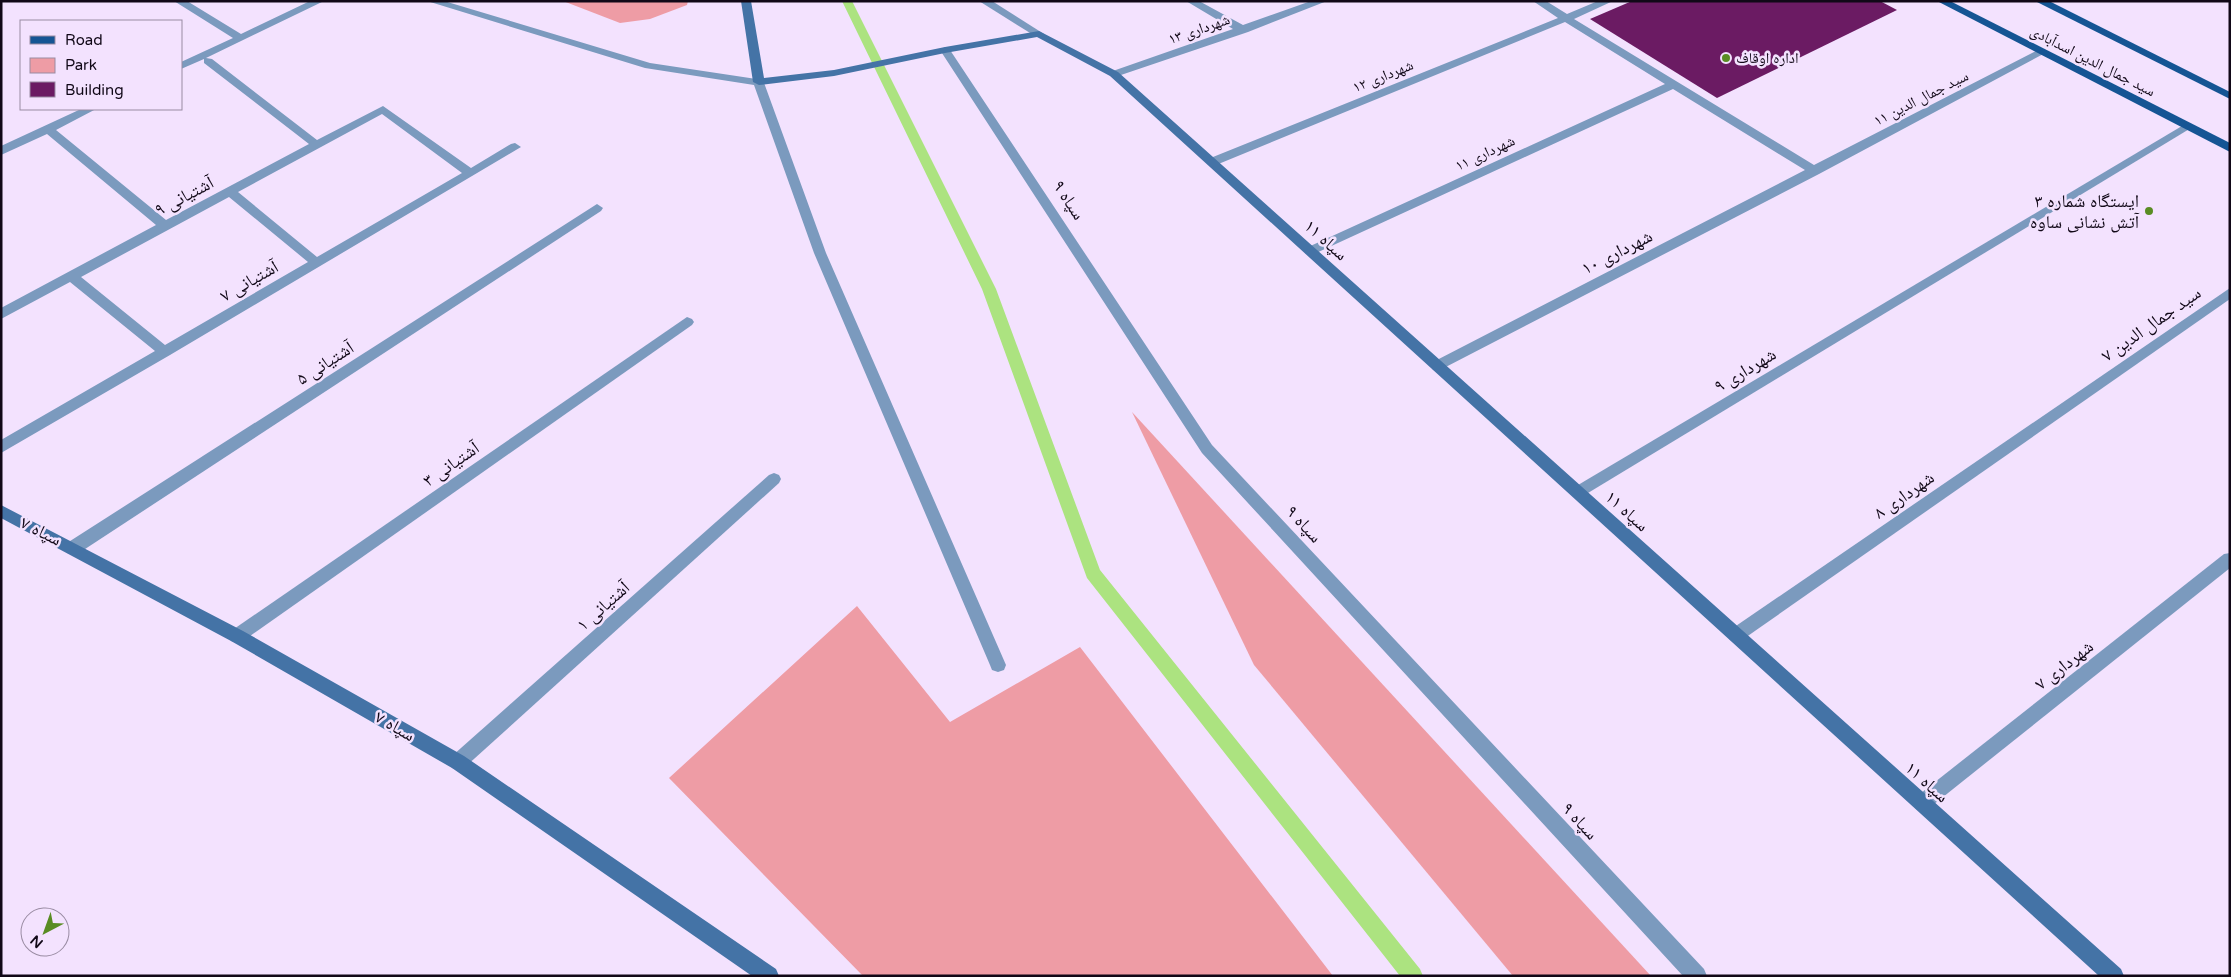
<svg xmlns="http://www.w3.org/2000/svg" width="2231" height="977" font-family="'Varela Round','Noto Naskh Arabic',sans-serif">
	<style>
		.green { fill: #ee9ca5 }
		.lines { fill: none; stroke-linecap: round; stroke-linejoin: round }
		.stream { fill: #ace380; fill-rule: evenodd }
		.building { fill: #6b1b63 }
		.street { fill: #7b9abe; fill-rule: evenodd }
		.secondary { fill: #4473a6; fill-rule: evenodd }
		.primary { fill: #155594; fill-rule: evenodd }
		.poi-dot { fill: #598c23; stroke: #f3e2fe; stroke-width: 2 }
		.labels { text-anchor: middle; stroke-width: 5; stroke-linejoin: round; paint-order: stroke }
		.far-street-label { font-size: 15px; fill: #110817; stroke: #f3e2fe }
		.far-poi-label { font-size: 15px; fill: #110817; stroke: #f3e2fe; text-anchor: start }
		.street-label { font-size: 18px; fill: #110817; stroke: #f3e2fe }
		.poi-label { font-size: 18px; fill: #110817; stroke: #f3e2fe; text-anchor: end }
	</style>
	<rect width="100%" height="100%" fill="#f3e2fe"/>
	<g class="green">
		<path d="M563 1H688L687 5 650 19 620 23Z"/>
		<path d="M1132 412 1651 976H1513L1254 665Z"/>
		<path d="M857 606 950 722 1080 647 1333 976H863L669 778Z"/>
	</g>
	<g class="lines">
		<path class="stream" d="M842 1H852L996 289 1100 570 1420 969 1423 976H1400L1087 578 982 289Z"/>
	</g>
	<path class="building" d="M1632 1H1880L1897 10 1717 98 1590 19Z"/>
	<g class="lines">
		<g class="street">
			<path d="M174 1H187L241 34 310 1H324L206 58 212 59 317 140 383 106 471 168 511 144 515 143 521 147 170 355 1 453V440L155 351 70 282 1 319V308L156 225 47 134 1 155V146L81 109H96L56 130 166 220 309 144 204 63V59L181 69V62L233 38ZM382 114 462 173 317 257 238 192ZM229 197 308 262 165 345 81 277Z"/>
			<path d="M427 1H444L650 63 763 80 826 253 1006 665 1004 670 998 672 992 670 990 665 814 253 754 85 645 68Z"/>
			<path d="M979 1H992L1044 34 1043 36H1035Z"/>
			<path d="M1186 1H1199L1243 25 1311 1H1327L1248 32 1118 76H1110V72L1233 29Z"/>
			<path d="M1533 1H1546L1567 14 1598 1H1613L1574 19 1814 165 2038 50H2046L2047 52 1819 174 1438 371 1433 370 1431 366 1433 362 1805 170 1673 89 1314 254H1306L1304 251 1306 248 1665 84 1565 22 1216 165 1212 166 1206 162 1208 159 1558 18Z"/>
			<path d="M945 47 950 50 1212 445 1704 969 1707 976H1683L1202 453 940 50Z"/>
			<path d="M2187 123 2193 126 2191 128 1583 496H1573L1570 492 1573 488Z"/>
			<path d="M597 204 603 208 601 211 79 553 73 554 67 553 65 548 67 543Z"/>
			<path d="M2230 288V299L1742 640 1736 642 1730 640 1728 635 1730 630Z"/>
			<path d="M687 317 692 319 694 322 692 325 243 641 237 643 231 641 229 636 231 631Z"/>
			<path d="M774 473 779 475 781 479 779 483 464 768 458 770 452 768 449 762 452 756 769 475Z"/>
			<path d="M2230 553V568L1928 809 1922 812 1916 809 1913 803 1916 797 2224 554Z"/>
		</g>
		<g class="secondary">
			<path d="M741 1H751L764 78 834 70 945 47 1039 31 1118 72 2121 969 2124 976H2099L1110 76 1037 37 945 53 834 76 759 85 753 82Z"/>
			<path d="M1 505 243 631 464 756 776 969 779 976H752L452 768 231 641 1 518Z"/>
		</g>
		<g class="primary">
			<path d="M1937 1H1950L2230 143V152Z"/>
			<path d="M2035 1H2049L2230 92V99Z"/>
		</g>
	</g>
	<g class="poi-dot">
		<circle cx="1726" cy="58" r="5"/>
		<circle cx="2149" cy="211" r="5"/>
	</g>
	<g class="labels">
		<g class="far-street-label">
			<text transform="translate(1199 29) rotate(-19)" y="5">شهرداری ۱۳</text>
			<text transform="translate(2093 61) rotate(27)" y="5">سید جمال الدین اسدآبادی</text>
			<text transform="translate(1383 76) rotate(-22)" y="5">شهرداری ۱۲</text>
			<text transform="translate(1921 98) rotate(-27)" y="5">سید جمال الدین ۱۱</text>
			<text transform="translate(1485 153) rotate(-25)" y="5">شهرداری ۱۱</text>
		</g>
		<g class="far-poi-label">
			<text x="1736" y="63">اداره اوقاف</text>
		</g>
		<g class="street-label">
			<text transform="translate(184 196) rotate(-28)" y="6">آشتیانی ۹</text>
			<text transform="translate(1069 200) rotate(57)" y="6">سپاه ۹</text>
			<text transform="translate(1326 240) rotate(42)" y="6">سپاه ۱۱</text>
			<text transform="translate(1617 252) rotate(-27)" y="6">شهرداری ۱۰</text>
			<text transform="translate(249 281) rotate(-30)" y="6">آشتیانی ۷</text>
			<text transform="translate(2151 324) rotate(-35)" y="6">سید جمال الدین ۷</text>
			<text transform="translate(325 363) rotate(-33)" y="6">آشتیانی ۵</text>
			<text transform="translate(1745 370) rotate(-31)" y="6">شهرداری ۹</text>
			<text transform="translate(451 464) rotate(-35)" y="6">آشتیانی ۳</text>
			<text transform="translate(1904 495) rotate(-35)" y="6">شهرداری ۸</text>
			<text transform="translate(1627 511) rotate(42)" y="6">سپاه ۱۱</text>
			<text transform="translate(1304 524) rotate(47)" y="6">سپاه ۹</text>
			<text transform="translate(41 531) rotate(27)" y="6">سپاه ۷</text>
			<text transform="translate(603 606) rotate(-42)" y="6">آشتیانی ۱</text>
			<text transform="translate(2064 665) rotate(-38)" y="6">شهرداری ۷</text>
			<text transform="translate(395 726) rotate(30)" y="6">سپاه ۷</text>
			<text transform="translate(1927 782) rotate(42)" y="6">سپاه ۱۱</text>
			<text transform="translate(1580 821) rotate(47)" y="6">سپاه ۹</text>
		</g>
		<g class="poi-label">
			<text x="2139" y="207">ایستگاه شماره ۳<tspan x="2139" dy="21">آتش نشانی ساوه</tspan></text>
		</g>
	</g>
	<rect width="2231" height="977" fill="none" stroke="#110817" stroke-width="5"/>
	<rect x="20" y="20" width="162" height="90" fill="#f3e2fe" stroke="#998ba2"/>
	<rect x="30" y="36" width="25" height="8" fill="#155594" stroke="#998ba2"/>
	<text x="65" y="45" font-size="15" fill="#110817">Road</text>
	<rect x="30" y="58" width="25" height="15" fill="#ee9ca5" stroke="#998ba2"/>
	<text x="65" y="70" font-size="15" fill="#110817">Park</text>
	<rect x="30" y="82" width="25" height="15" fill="#6b1b63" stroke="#998ba2"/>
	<text x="65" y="95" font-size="15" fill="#110817">Building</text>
	<g transform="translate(45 932) rotate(221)"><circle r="24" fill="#f3e2fe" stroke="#998ba2"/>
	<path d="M0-4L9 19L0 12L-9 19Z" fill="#598c23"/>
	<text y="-8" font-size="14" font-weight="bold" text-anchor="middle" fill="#110817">N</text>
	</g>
</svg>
